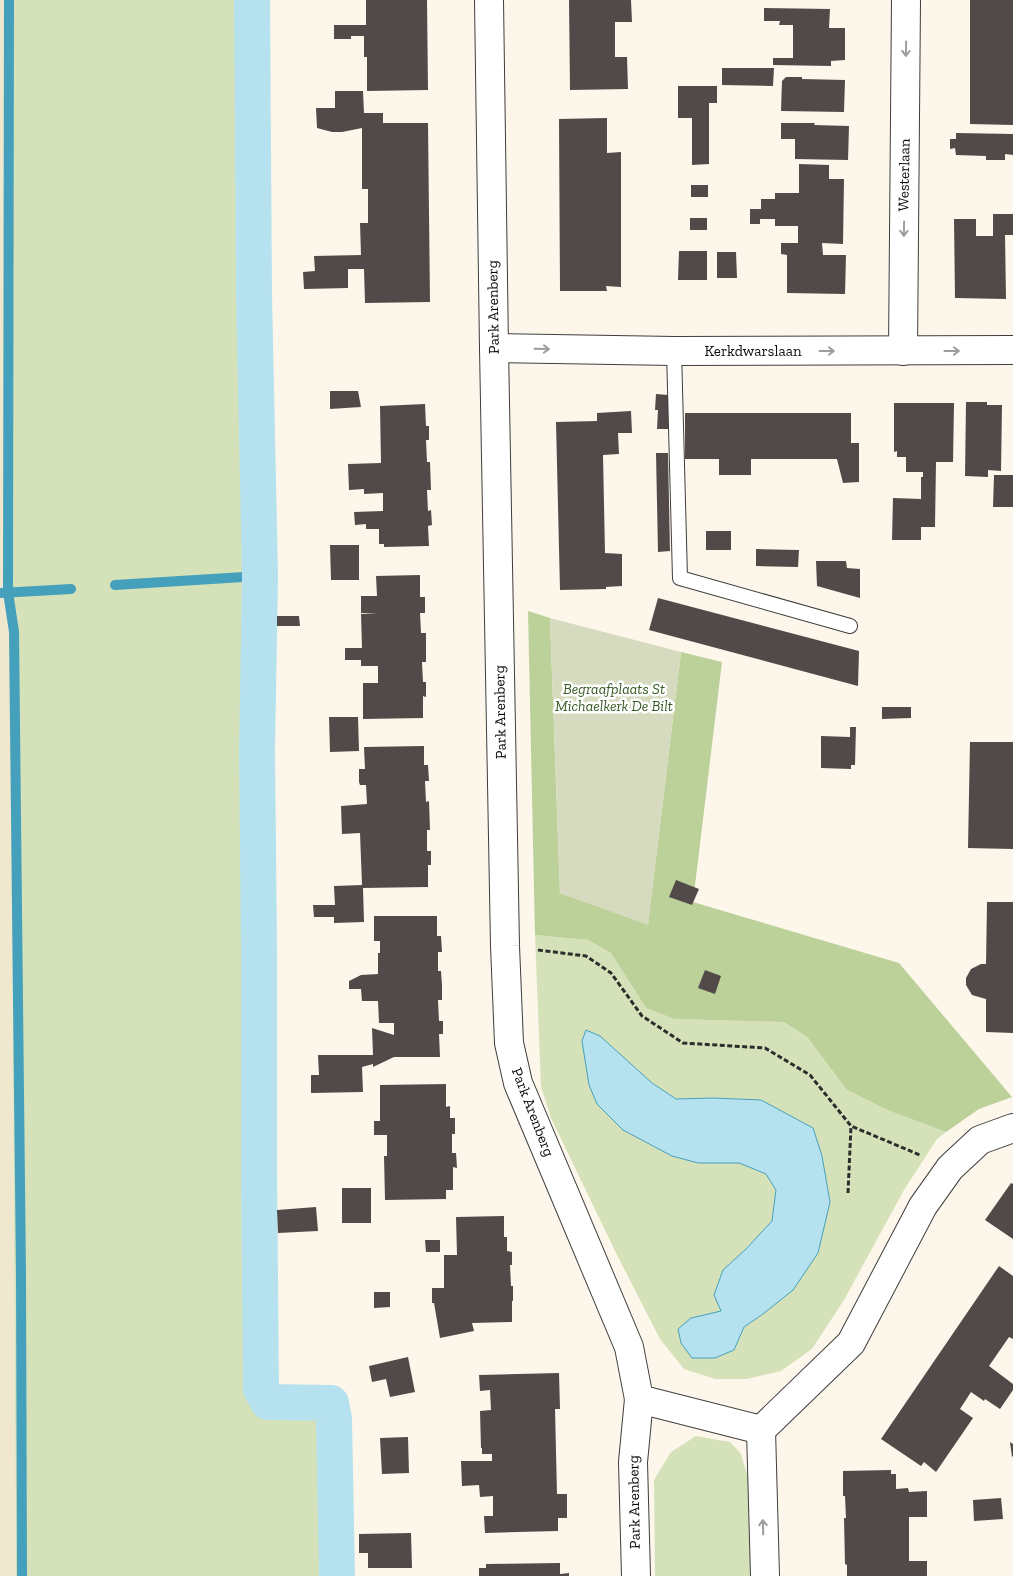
<svg xmlns="http://www.w3.org/2000/svg" width="1013" height="1576" font-family="'Zilla Slab',serif">
	<style>
		.farmland { fill: #efe7ce }
		.green { fill: #d5e2b9; fill-rule: evenodd }
		.forest { fill: #bcd19a }
		.cemetery { fill: #d6dbbf }
		.water { fill: #b5e2ee; stroke: #45a0bc }
		.lines { fill: none; stroke-linecap: round; stroke-linejoin: round }
		.stream { stroke: #45a0bc; stroke-width: 10 }
		.canal { stroke: #b5e2ee; stroke-width: 36 }
		.building { fill: #524a48 }
		.service-casing { stroke: #3e3e3e; stroke-width: 16 }
		.minor-casing { stroke: #3e3e3e; stroke-width: 30 }
		.path { stroke: #2d2d2d; stroke-width: 3; stroke-dasharray: 5 2.5; stroke-linecap: butt }
		.service { stroke: #fff; stroke-width: 14 }
		.minor { stroke: #fff; stroke-width: 28 }
		.oneway { stroke: #9d9d9d }
		.labels { text-anchor: middle; stroke-width: 5; stroke-linejoin: round; paint-order: stroke }
		.street-label { font-size: 15px; fill: #0b0b0b; stroke: #fff }
		.park-label { font-size: 15px; font-style: italic; fill: #375a23; stroke: #fff }
	</style>
	<rect width="100%" height="100%" fill="#fdf6ea"/>
	<path class="farmland" d="M0 0H10L12 266 11 719 16 1576H0Z"/>
	<g class="green">
		<path d="M10 0H256L274 1395 323 1413V1576H16L11 719 12 266Z"/>
		<path d="M535 935 588 940 611 953 646 1008 674 1019 782 1022 807 1037 847 1090 887 1110 946 1132 937 1139 904 1190 844 1300 812 1349 781 1371 747 1379H715L684 1369 660 1339 617 1255 551 1118 541 1087ZM600 1036 652 1083 676 1099 713 1098 761 1100 813 1128 822 1156 830 1201 818 1253 763 1314 744 1327 733 1350 715 1358 691 1318 721 1311 723 1270 746 1249 772 1221 776 1190 766 1174 739 1163H698L672 1156 623 1130Z"/>
		<path d="M696 1436 730 1442 741 1454 748 1477 752 1576H655L654 1480 671 1452Z"/>
	</g>
	<path class="forest" d="M528 611 550 618 560 893 648 924 681 652 722 662 693 902 899 963 1012 1097 979 1109 946 1132 887 1110 847 1090 807 1037 783 1022 674 1019 646 1008 611 953 588 940 535 935Z"/>
	<path class="cemetery" d="M550 618 681 652 648 925 560 893Z"/>
	<path class="water" d="M586 1030 600 1036 652 1083 676 1099 713 1098 761 1100 813 1128 822 1156 830 1202 818 1253 793 1290 763 1314 744 1327 734 1350 715 1358H692L681 1343 678 1329 691 1318 721 1311 714 1295 723 1270 746 1249 772 1221 776 1190 766 1174 739 1163H698L672 1156 623 1130 597 1104 589 1085 582 1041Z"/>
	<g class="lines">
		<g class="stream">
			<path d="M9 0 8 592 14 632 21 1275 22 1576"/>
			<path d="M115 585 260 576"/>
			<path d="M0 593 71 589"/>
		</g>
		<path class="canal" d="M252 0 254 295 260 576 257 750 259 951V1170L261 1389 268 1402 331 1403 334 1419 337 1576"/>
	</g>
	<g class="building">
		<path d="M366 0H427L428 90 367 91V57H364V36H351V39H334V25H366Z"/>
		<path d="M569 0H631L632 22H615V57H627L628 89 570 90Z"/>
		<path d="M970 0H1013V125L970 124Z"/>
		<path d="M764 8 830 9 829 28H845V60L831 61V66L773 65V58H793V25H779L780 21H764Z"/>
		<path d="M722 68H774L773 86 722 85Z"/>
		<path d="M786 77H802V79L845 80 844 112 781 111 782 81Z"/>
		<path d="M678 86H717V103H709V164L692 165V118H678Z"/>
		<path d="M335 91H363L364 113H383V123H428L430 302 365 303 364 269H348V288L304 289 303 272 315 271 314 256 361 255 360 223H368V189H362V128L342 132H332L317 128 316 108H335Z"/>
		<path d="M607 118V153L621 152V287L606 286 607 291H560L559 119Z"/>
		<path d="M781 123H815L814 125 849 126 848 160 795 159V139H781Z"/>
		<path d="M956 133 1013 134V155L1005 154V160H986V156L956 155 955 148 950 149V139H956Z"/>
		<path d="M799 164 829 165V179H844L843 244 822 243 823 255H846L845 294 787 293V255L781 254V243H798V226H775V219H760V224H750V209H761V199H775V193H799Z"/>
		<rect x="691" y="185" width="17" height="12"/>
		<path d="M993 214H1013V235H1005L1006 299 955 298 954 219H976V236H993Z"/>
		<rect x="690" y="218" width="17" height="12"/>
		<path d="M679 251H707V280H678Z"/>
		<path d="M717 252H736L737 278H717Z"/>
		<path d="M330 391H358L361 407 330 409Z"/>
		<path d="M656 394 668 395V429H657L658 410H655Z"/>
		<path d="M966 402H987V405H1002L1001 471 988 470V477L965 476Z"/>
		<path d="M894 403H954L953 462H936L935 527H921V540H892L893 498 921 499V477H923V472H906V457H897V451L894 452Z"/>
		<path d="M425 404 426 426H429V440H426L427 462H430L431 490H427L428 511 431 510 432 525 428 526 429 546 384 547V544H379V529H366V524L355 525 354 512 383 511V493L364 494V489L349 490 348 464 381 463 380 406Z"/>
		<path d="M631 411 632 433H618L619 454 603 455 605 553 622 554V586L606 587V589L560 590 556 422 597 421V413Z"/>
		<path d="M685 413H851V443H859V482L843 483 837 459H751V475H719V459H685Z"/>
		<path d="M656 453H668L670 551 658 552Z"/>
		<path d="M994 475H1013V507H993Z"/>
		<rect x="706" y="531" width="25" height="19"/>
		<path d="M330 545H359V580H331Z"/>
		<path d="M756 549 799 550 798 567 756 566Z"/>
		<path d="M816 561H846L847 568 860 569V598L817 586Z"/>
		<path d="M420 575V597H425V613H420L421 633H426V662H422L423 682H426V697L423 696V718L363 719V683H378V666H361V660H345V648H362L361 614H377L361 613V596H377L376 576Z"/>
		<path d="M658 598 859 651 858 686 649 630Z"/>
		<path d="M277 616H299L300 626H277Z"/>
		<path d="M882 707H911V718L882 719Z"/>
		<path d="M329 717H358L359 751 330 752Z"/>
		<path d="M850 727H856L855 765H851V769L821 768V736L850 737Z"/>
		<path d="M970 742H1013V849L968 848Z"/>
		<path d="M424 746V765H428L429 781H425L426 802 429 801 430 830H427V851H431V865H428V887L363 888 364 922 334 923V917H314L313 905H335L334 886 362 885 360 833 342 834 341 806 367 804 366 785H360L359 782V769H365L364 747Z"/>
		<path d="M676 880 699 889 692 905 669 897Z"/>
		<path d="M987 902H1013V1033L986 1032V999L972 995 966 985V978L971 969 981 964H986Z"/>
		<path d="M374 916H437V936H441L442 952H438V971H441L442 985V1000H438L439 1021H443V1034H439L440 1057H394L373 1067V1064L362 1067 363 1092 311 1093V1075H319L318 1055H373L372 1028 394 1035V1023H379L378 1001H362L361 989H349V981L361 975 378 974V953H380V941H374Z"/>
		<path d="M705 970 721 976 715 994 698 988Z"/>
		<path d="M446 1084V1107L450 1106V1118H455V1134H452V1153H456L457 1168 453 1167V1190H446V1199L385 1200 384 1156H387V1135H374V1121H380V1085Z"/>
		<path d="M1011 1183 1013 1184V1239L985 1220Z"/>
		<rect x="342" y="1188" width="29" height="35"/>
		<path d="M316 1207 318 1231 278 1233 277 1210Z"/>
		<path d="M504 1216V1237H507V1251L512 1252V1265H510L511 1286H513V1301H512V1322L472 1323 474 1331 440 1338 434 1303H432V1288H444V1255H457L456 1217Z"/>
		<path d="M425 1240H440V1252H426Z"/>
		<path d="M999 1266 1013 1276V1339L1009 1337 989 1366 1013 1384V1390L1000 1409 985 1399 984 1401 971 1392 960 1409 973 1418 936 1472 924 1462 921 1466 881 1439Z"/>
		<path d="M374 1292H390V1307L374 1308Z"/>
		<path d="M408 1357 415 1392 390 1397 386 1379 372 1382 369 1366Z"/>
		<path d="M559 1373 560 1409H555L557 1494H567V1518H558V1531L485 1533 484 1516H493V1496L480 1497 479 1485 462 1486 461 1461H492V1454H482V1448H481L480 1411 491 1410 490 1390 480 1391 479 1375Z"/>
		<path d="M408 1437 409 1473 382 1474 380 1438Z"/>
		<path d="M1010 1442 1013 1444V1456L1012 1457Z"/>
		<path d="M891 1470V1474H896V1489L908 1488 909 1492 927 1491V1517H909V1561H927V1576H847V1565L845 1564 844 1518H846L845 1496H843V1471Z"/>
		<path d="M1001 1498 1003 1519 974 1521 973 1500Z"/>
		<path d="M411 1533 412 1568H368V1553H359V1534Z"/>
		<path d="M560 1563V1574L569 1573V1576H479V1568H486V1564Z"/>
	</g>
	<g class="lines">
		<defs>
			<path id="service" d="M674 351 680 578 850 626"/>
			<g id="minor">
				<path d="M489 0 494 348 505 946 509 1043 518 1083 629 1347 639 1399 761 1430 851 1343 923 1206 950 1168 980 1140 1013 1128"/>
				<path d="M494 348 674 351 1013 350"/>
				<path d="M903 351 906 0"/>
				<path d="M761 1430 765 1576"/>
				<path d="M636 1576 633 1462 639 1399"/>
			</g>
		</defs>
		<use href="#service" class="service-casing"/>
		<use href="#minor" class="minor-casing"/>
		<g class="path">
			<path d="M538 950 586 956 611 973 642 1016 683 1043 765 1048 810 1075 851 1126 920 1155"/>
			<path d="M848 1193 851 1126"/>
		</g>
		<use href="#service" class="service"/>
		<use href="#minor" class="minor"/>
	</g>
	<defs><path id="oneway-shaft" d="M-6 0H5M1.5-3L5.5 0L1.5 3" fill="none" stroke-width="1.6" stroke-linecap="round" stroke-linejoin="round" transform="scale(1.25)"/></defs>
	<g class="oneway">
		<use href="#oneway-shaft" transform="translate(906 49) rotate(91)"/>
		<use href="#oneway-shaft" transform="translate(904 229) rotate(91)"/>
		<use href="#oneway-shaft" transform="translate(542 349) rotate(1)"/>
		<use href="#oneway-shaft" transform="translate(827 351)"/>
		<use href="#oneway-shaft" transform="translate(952 351)"/>
		<use href="#oneway-shaft" transform="translate(763 1527) rotate(-92)"/>
	</g>
	<g class="labels">
		<g class="street-label">
			<text transform="translate(904 175) rotate(-89)" y="5">Westerlaan</text>
			<text transform="translate(493 307) rotate(-91)" y="5">Park Arenberg</text>
			<text x="753" y="356">Kerkdwarslaan</text>
			<text transform="translate(500 712) rotate(-91)" y="5">Park Arenberg</text>
			<text transform="translate(533 1112) rotate(69)" y="5">Park Arenberg</text>
			<text transform="translate(634 1502) rotate(-91)" y="5">Park Arenberg</text>
		</g>
		<g class="park-label">
			<text x="614" y="694">Begraafplaats St<tspan x="614" dy="17">Michaelkerk De Bilt</tspan></text>
		</g>
	</g>
</svg>
